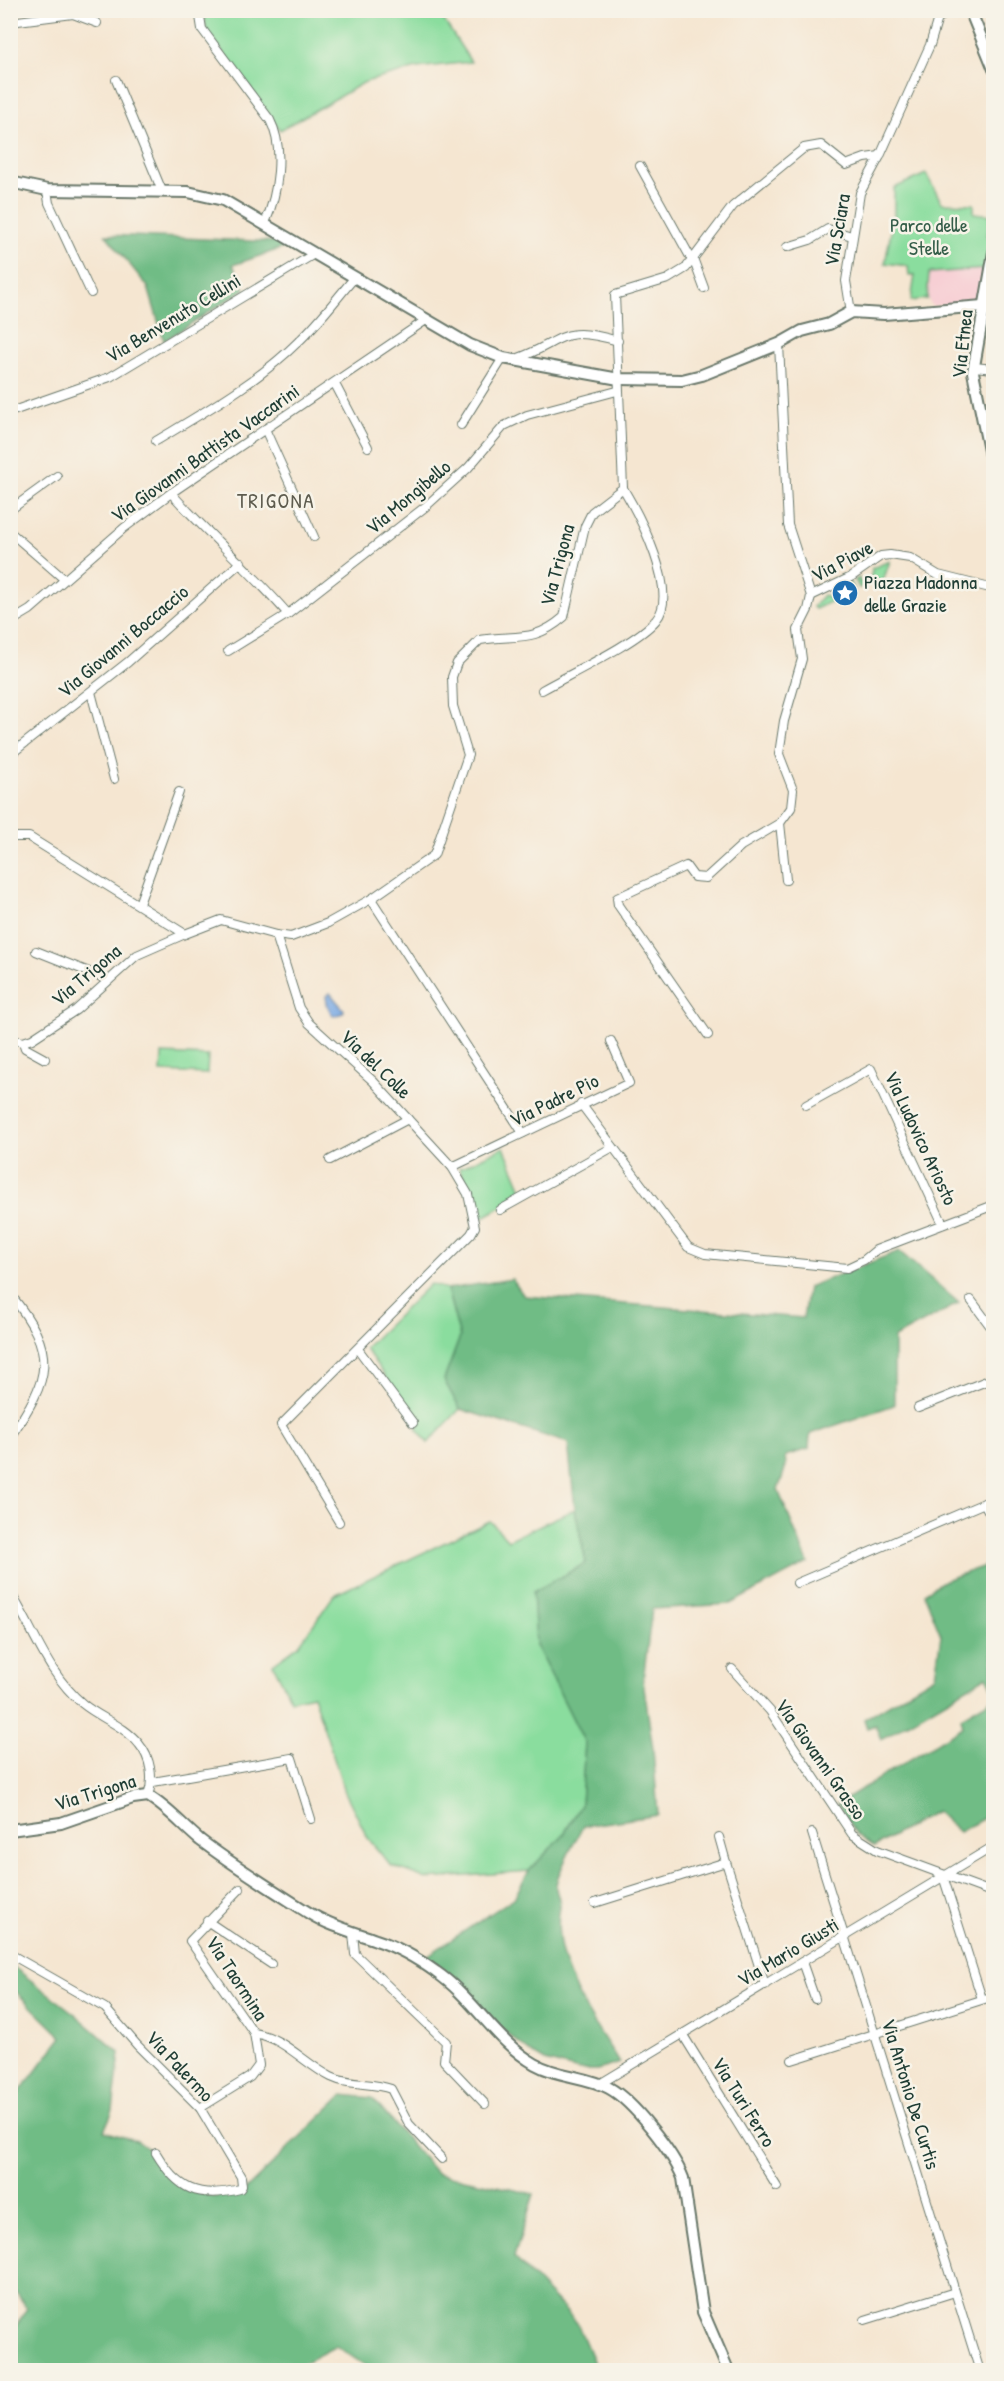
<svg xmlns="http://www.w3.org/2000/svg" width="1004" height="2381" font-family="'Patrick Hand',sans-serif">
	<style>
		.built { fill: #f7cfd4 }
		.green { fill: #8add9e; stroke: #548d69; stroke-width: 1.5 }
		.forest { fill: #6fbc85; stroke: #477c5c; stroke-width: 1.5 }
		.water { fill: #79a8e3; stroke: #4c728c; stroke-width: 1.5 }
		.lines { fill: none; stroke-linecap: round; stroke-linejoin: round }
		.street-casing { stroke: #6a786b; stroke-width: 10 }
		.secondary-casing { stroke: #6a786b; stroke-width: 14 }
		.street { stroke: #fff; stroke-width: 8 }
		.secondary { stroke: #fff; stroke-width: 10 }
		.labels { text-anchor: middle; stroke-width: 5; stroke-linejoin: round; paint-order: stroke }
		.park-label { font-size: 20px; fill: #345d49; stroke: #f7f3e8 }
		.street-label { font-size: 20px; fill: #1f3d34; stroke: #f7f3e8 }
		.poi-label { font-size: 20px; fill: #1f3d34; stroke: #f7f3e8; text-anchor: start }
		.neighbourhood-label { font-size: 21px; letter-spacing: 1.5px; fill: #5e5c4f; stroke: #f7f3e8 }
	</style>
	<rect width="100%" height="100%" fill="#f7f3e8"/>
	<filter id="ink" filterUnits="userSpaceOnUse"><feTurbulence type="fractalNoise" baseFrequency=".0167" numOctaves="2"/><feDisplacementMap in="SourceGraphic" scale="12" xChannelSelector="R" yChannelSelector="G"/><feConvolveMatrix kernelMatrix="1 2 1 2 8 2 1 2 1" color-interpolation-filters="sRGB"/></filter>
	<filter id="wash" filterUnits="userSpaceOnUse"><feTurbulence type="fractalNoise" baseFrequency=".008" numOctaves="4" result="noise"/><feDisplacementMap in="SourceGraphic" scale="24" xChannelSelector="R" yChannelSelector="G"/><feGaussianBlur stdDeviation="1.35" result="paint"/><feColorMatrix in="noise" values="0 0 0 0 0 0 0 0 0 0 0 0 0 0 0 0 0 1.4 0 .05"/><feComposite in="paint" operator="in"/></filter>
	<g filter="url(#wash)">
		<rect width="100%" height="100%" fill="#f5e6d1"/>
		<path class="built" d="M985 269 978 299 974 302 932 306 928 300V273Z"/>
		<g class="green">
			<path d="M204 11H438L471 62 417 68 365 82 280 130 206 29Z"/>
			<path d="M926 174 942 203 974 204V213L991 215 987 236 991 237 985 269 929 273 927 299 911 301 915 275 909 276 908 266 885 263 894 216V188Z"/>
			<path d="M890 561 883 581H873L859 588 855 580 859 578 860 583 871 577 872 568Z"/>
			<path d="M850 583 854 591 815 609 813 607 823 595 832 598 837 593H847L849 587 844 586Z"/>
			<path d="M162 1054 208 1056 207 1074 161 1072Z"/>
			<path d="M504 1147 524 1194 480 1219 474 1197 459 1168Z"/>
			<path d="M430 1284 447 1289 460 1337 444 1380 460 1409 428 1443 416 1428 419 1425 365 1348Z"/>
			<path d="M575 1509 586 1563 536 1645 585 1743 581 1805 564 1834 529 1871 427 1879 390 1865 368 1838 345 1792 313 1695 291 1700 273 1664 299 1645 334 1595 490 1521 508 1540Z"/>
		</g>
		<g class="forest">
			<path d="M106 235 281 242 283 248 233 265 245 289 164 341 148 287Z"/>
			<path d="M899 1251 959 1303 894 1338V1405L810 1434 809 1449 785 1456 786 1466 778 1490 808 1563 730 1604 652 1609 643 1680 653 1749 658 1815 583 1826C575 1842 559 1868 556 1885 555 1892 561 1900 560 1907 549 1960 592 2021 620 2063L597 2070H579L545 2061 528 2051 490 2019 458 1980 427 1956 514 1898 529 1871 564 1834 581 1805 585 1743 536 1645 533 1592 586 1563 575 1509 568 1443 460 1409 444 1380 460 1337 447 1289 512 1279 524 1296 803 1318 808 1287Z"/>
			<path d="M993 1563V1688L987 1676 881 1739 875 1725 867 1728 864 1719 935 1676 941 1635 924 1593 945 1580Z"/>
			<path d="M993 1698V1813L959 1832 936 1811 874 1847 857 1835 837 1804 963 1727 961 1717Z"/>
			<path d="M11 1965 75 2014 120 2053 113 2110 104 2131 137 2141 150 2150 162 2168 182 2188 214 2197 244 2191 343 2095 372 2098 436 2173 534 2194 514 2257 577 2323 597 2370H372L336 2346 290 2370H124L117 2367 106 2370H11V2335L27 2308 11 2285V2103L62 2037 11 1987Z"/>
		</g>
		<path class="water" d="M330 993 344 1010 343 1013 334 1016C328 1011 327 1004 326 996Z"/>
	</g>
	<g filter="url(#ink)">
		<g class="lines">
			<defs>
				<g id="street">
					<path d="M199 10 202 29 270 120C285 149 278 194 265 223"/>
					<path d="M974 15 986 10"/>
					<path d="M10 22 73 14 97 23"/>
					<path d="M116 80 162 191"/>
					<path d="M640 166 693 262"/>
					<path d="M47 190 49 203 91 293"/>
					<path d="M787 247 810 240 828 229 852 236"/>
					<path d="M694 261 704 288"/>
					<path d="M851 312 846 281 860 193 880 156 930 45 938 18 954 10"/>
					<path d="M779 344 788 525 811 596 851 577 881 556 890 555 910 558 938 575 994 589"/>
					<path d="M516 359C566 341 559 324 618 341"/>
					<path d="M974 367 994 369"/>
					<path d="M335 384 368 447"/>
					<path d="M10 412 110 377 314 254"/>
					<path d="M461 425 503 358"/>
					<path d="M265 429 314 537"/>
					<path d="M156 441C206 411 258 382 300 340 320 321 337 298 355 277"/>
					<path d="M171 493C209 535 251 571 288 614"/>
					<path d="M10 510 57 476"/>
					<path d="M10 532 64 579"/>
					<path d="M10 622 30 610 124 528 171 493 426 320"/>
					<path d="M228 651 288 614 425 507 468 468 504 426 527 415 617 391"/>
					<path d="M542 690C570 674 638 642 656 620 680 593 639 515 623 488"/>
					<path d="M91 692 114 779"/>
					<path d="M16 750 128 662 241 562"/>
					<path d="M780 823 786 880"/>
					<path d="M10 837H29L185 934 221 920 276 935 299 1008 309 1023 373 1081 452 1167 468 1194 475 1227 471 1234 281 1425 339 1522"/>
					<path d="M371 899 523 1133"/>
					<path d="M139 904 179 792"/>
					<path d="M276 935 291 937 328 923 371 899 434 855 468 755 453 706 452 677 457 663 480 640C515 634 533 644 564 617L585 526 592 512 623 488 615 295 668 279 686 268 733 206 804 148 821 145 846 165 865 158 880 156"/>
					<path d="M36 951 109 980"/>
					<path d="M708 1035 618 905 617 898 686 866 694 877 706 878 741 846 780 823 791 808 793 790 779 754 784 721 802 659 798 630 808 610 811 596"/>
					<path d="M10 1039 23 1042 32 1039 76 1010 137 955 185 934"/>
					<path d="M23 1042 25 1048 45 1059"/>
					<path d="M581 1104 688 1247 705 1254 847 1268 864 1260 876 1250 994 1205"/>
					<path d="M806 1105 871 1069 943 1224"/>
					<path d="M330 1160 408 1119"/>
					<path d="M452 1167 629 1083 611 1041"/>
					<path d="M500 1210 613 1147"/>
					<path d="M10 1294C58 1353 51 1378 10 1437"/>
					<path d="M971 1300 994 1331"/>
					<path d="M358 1349 413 1423"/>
					<path d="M918 1408 994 1378"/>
					<path d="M984 1503 994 1521"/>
					<path d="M797 1583 994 1499"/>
					<path d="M10 1592C34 1630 47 1674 83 1704 100 1718 125 1726 139 1744 151 1758 154 1779 148 1796"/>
					<path d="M732 1669 770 1711 852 1834 877 1850 994 1893"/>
					<path d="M153 1782 292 1758 311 1819"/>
					<path d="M812 1833 978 2365"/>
					<path d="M719 1837 726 1862"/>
					<path d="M943 1876 982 1999"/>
					<path d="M595 1903 726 1862 765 1985"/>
					<path d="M207 1921 271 1964"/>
					<path d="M353 1933 355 1954 446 2042 444 2061 485 2104"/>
					<path d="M10 1954 105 2008 137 2045 200 2108 241 2177 242 2186 240 2189C198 2199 178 2190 156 2153"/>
					<path d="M802 1962 815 1999"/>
					<path d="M254 2033C285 2038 303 2063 331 2077 349 2086 372 2082 391 2089L409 2124 442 2159"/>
					<path d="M683 2035 777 2187"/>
					<path d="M792 2060 994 1996"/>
					<path d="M598 2085 994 1846"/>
					<path d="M200 2108 250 2077 259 2065 254 2033 190 1941 240 1889"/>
					<path d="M865 2320 955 2292"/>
				</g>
				<g id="secondary">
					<path d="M970 10 994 69"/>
					<path d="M10 182 47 190 188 192 223 200 470 345 503 358 619 379 682 380 702 375 779 344 802 331 829 324 851 312 884 314 983 306"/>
					<path d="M994 252 973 372 994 475"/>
					<path d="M10 1830 61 1823 133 1798 148 1796C168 1808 182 1825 200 1840 234 1866 273 1890 309 1913 330 1926 354 1932 376 1940 398 1947 418 1959 436 1972 474 1998 495 2041 535 2064 558 2077 586 2076 609 2088 633 2101 673 2152 683 2178L703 2312 728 2370"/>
				</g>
			</defs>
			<use href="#street" class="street-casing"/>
			<use href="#secondary" class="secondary-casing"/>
			<use href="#street" class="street"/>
			<use href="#secondary" class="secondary"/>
		</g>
	</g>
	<defs>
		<symbol id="sight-disc" viewBox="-11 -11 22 22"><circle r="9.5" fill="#1f6fb2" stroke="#f7f3e8"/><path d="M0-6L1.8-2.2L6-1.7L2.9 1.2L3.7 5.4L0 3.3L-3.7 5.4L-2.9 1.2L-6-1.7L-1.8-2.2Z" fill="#fff"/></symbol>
	</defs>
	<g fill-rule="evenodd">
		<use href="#sight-disc" x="830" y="578" width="30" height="30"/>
	</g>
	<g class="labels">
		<g class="park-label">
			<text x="929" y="232">Parco delle<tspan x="929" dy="23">Stelle</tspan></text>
		</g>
		<g class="street-label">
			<text transform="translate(837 230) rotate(-80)" y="7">Via Sciara</text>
			<text transform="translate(173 318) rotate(-31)" y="7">Via Benvenuto Cellini</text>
			<text transform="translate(962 344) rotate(-84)" y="7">Via Etnea</text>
			<text transform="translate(205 453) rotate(-35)" y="7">Via Giovanni Battista Vaccarini</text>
			<text transform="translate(408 497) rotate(-40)" y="7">Via Mongibello</text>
			<text transform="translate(842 561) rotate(-28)" y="7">Via Piave</text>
			<text transform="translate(557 565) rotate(-75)" y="7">Via Trigona</text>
			<text transform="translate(123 641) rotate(-40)" y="7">Via Giovanni Boccaccio</text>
			<text transform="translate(86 975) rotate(-40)" y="7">Via Trigona</text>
			<text transform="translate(376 1064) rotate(44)" y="7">Via del Colle</text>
			<text transform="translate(554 1100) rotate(-26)" y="7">Via Padre Pio</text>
			<text transform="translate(921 1138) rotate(65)" y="7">Via Ludovico Ariosto</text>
			<text transform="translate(821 1759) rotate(55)" y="7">Via Giovanni Grasso</text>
			<text transform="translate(95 1792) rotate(-17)" y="7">Via Trigona</text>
			<text transform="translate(788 1952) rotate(-31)" y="7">Via Mario Giusti</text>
			<text transform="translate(237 1978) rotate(57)" y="7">Via Taormina</text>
			<text transform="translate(180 2066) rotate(47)" y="7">Via Palermo</text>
			<text transform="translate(911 2094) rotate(73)" y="7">Via Antonio De Curtis</text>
			<text transform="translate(744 2102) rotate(58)" y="7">Via Turi Ferro</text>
		</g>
		<g class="poi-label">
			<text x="864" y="589">Piazza Madonna<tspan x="864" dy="23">delle Grazie</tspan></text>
		</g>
		<g class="neighbourhood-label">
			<text x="276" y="508">TRIGONA</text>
		</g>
	</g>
	<rect width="1004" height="2381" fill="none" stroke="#f7f3e8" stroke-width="36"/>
</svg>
